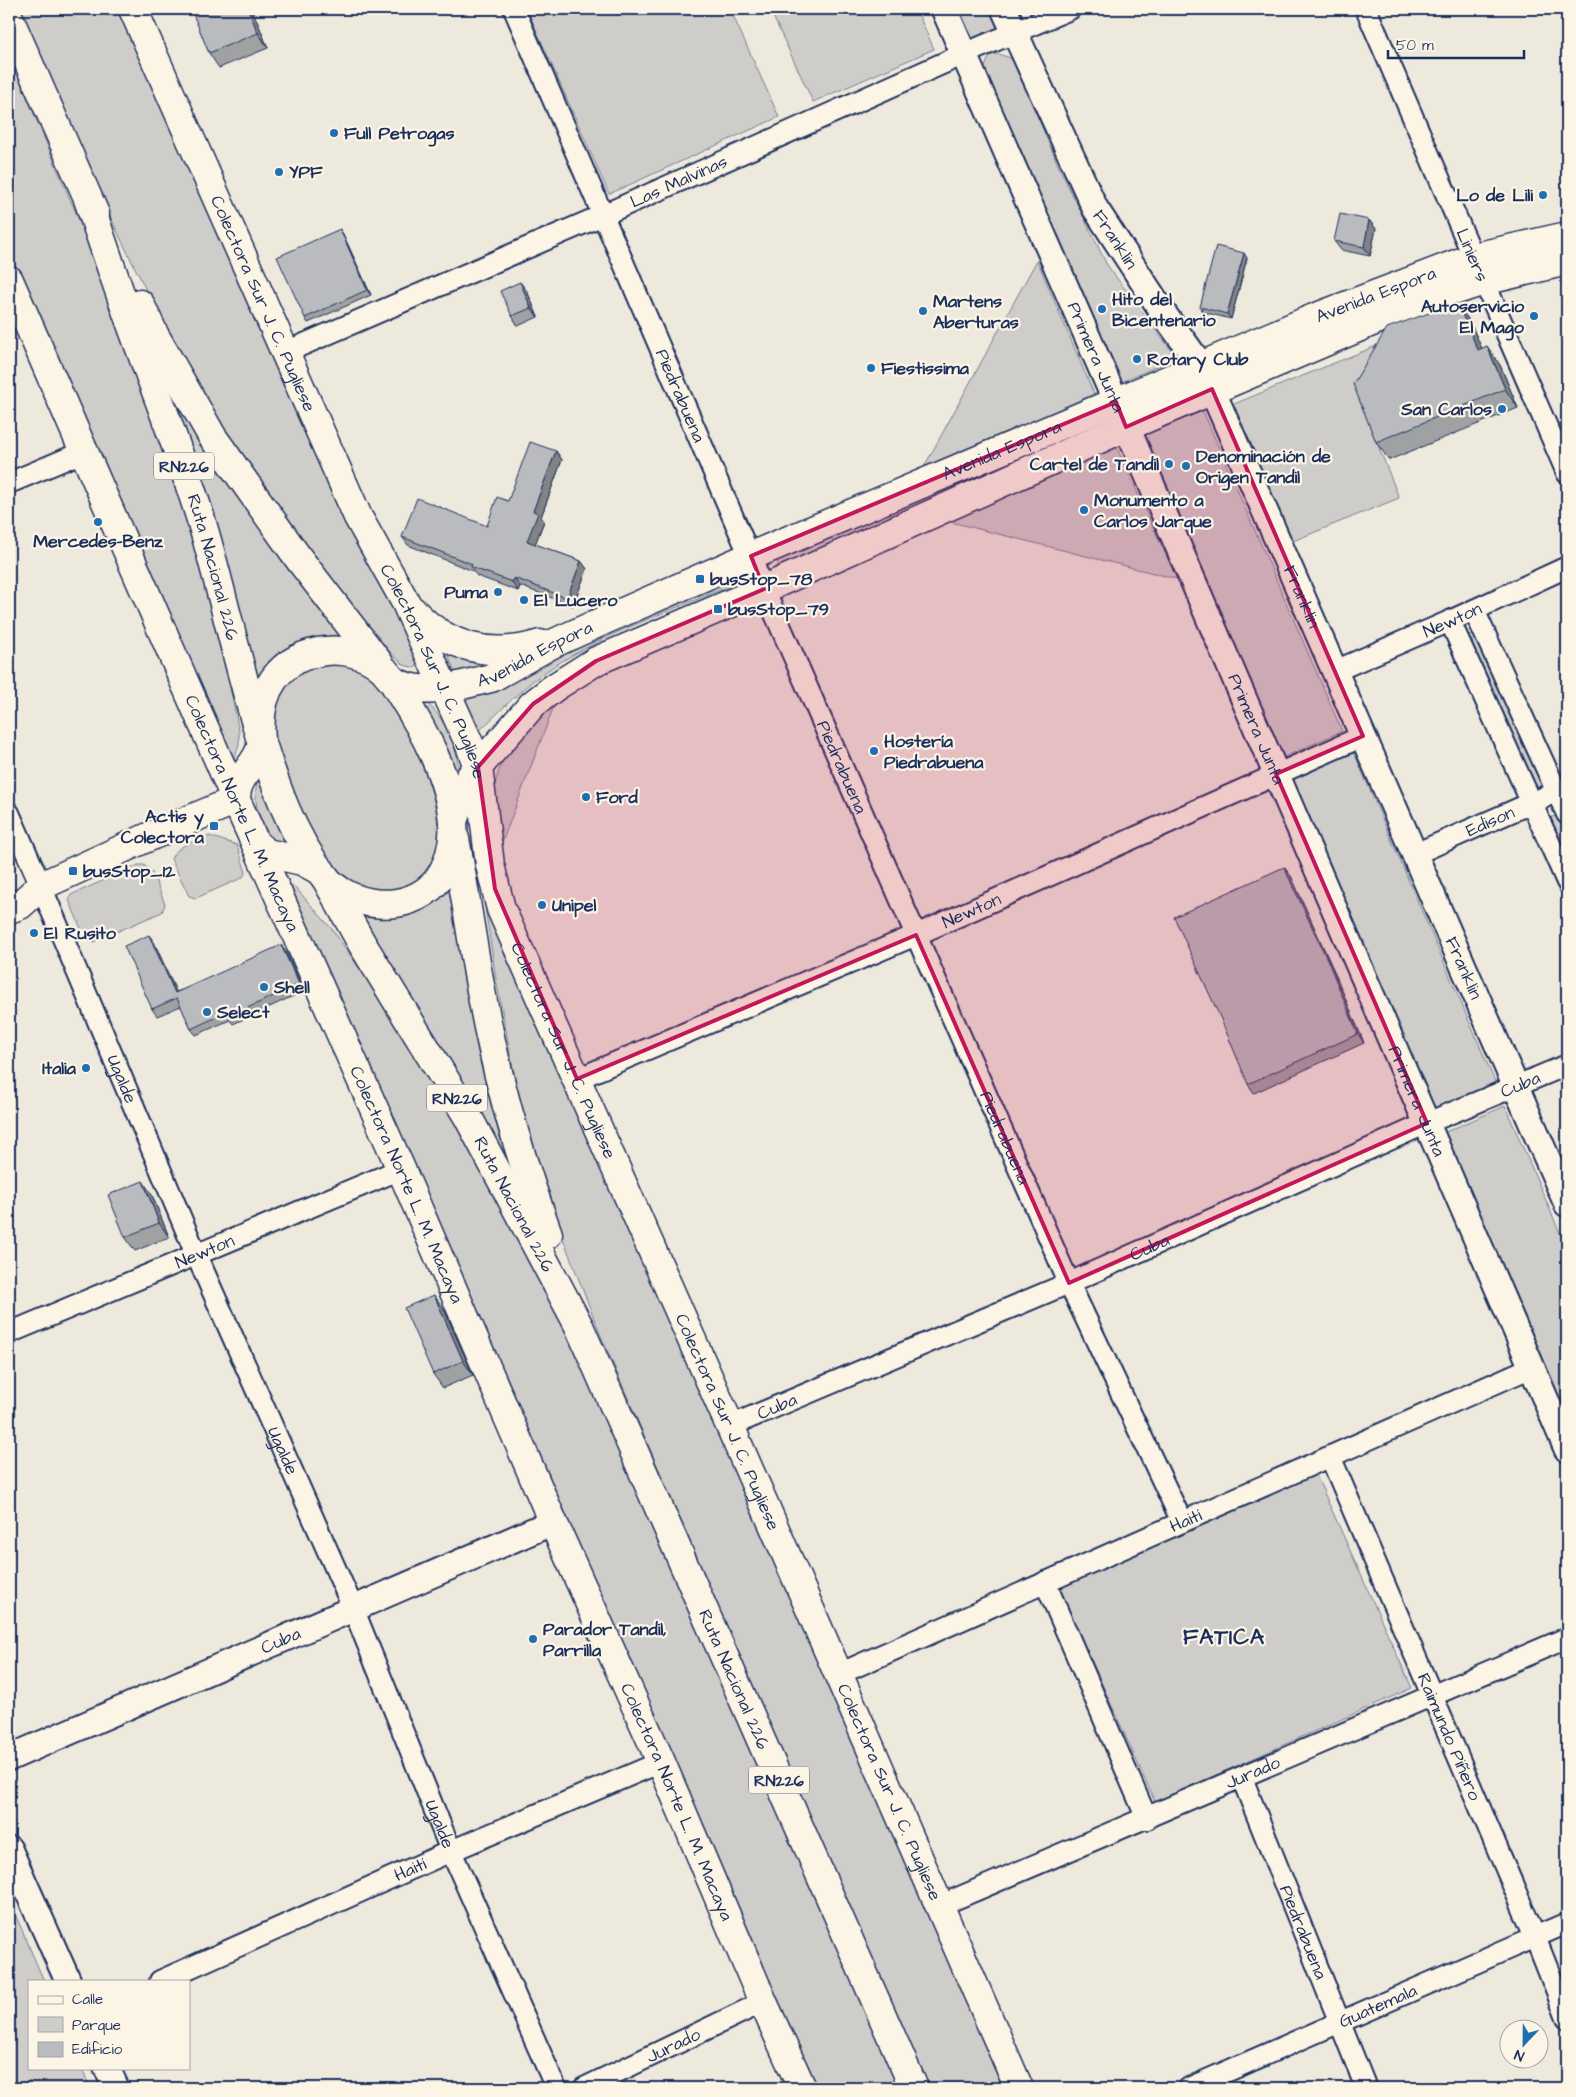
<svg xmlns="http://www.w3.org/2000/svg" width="1576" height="2097" font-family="'Architects Daughter',sans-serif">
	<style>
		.green { fill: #cfcdca; stroke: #757e94 }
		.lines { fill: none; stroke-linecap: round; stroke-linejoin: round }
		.minor-casing { stroke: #1b2f5e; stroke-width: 24 }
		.tertiary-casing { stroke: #1b2f5e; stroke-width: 29 }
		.secondary-casing { stroke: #1b2f5e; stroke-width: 31 }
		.trunk-casing { stroke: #1b2f5e; stroke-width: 31 }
		.minor { stroke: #fcf5e5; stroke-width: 20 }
		.tertiary { stroke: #fcf5e5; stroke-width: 25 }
		.secondary { stroke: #fcf5e5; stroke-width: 28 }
		.trunk { stroke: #fcf5e5; stroke-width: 28 }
		.wall { fill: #a0a1a3; stroke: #1b2f5e }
		.shaded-wall { fill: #828385; stroke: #1b2f5e }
		.building { fill: #babbbe; stroke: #1b2f5e }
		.marked { fill: #c2185b; fill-opacity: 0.2; stroke: #c2185b; stroke-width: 4; stroke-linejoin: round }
		.poi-dot { fill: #1f6fb2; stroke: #fcf5e5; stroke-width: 2 }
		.labels { text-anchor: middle; stroke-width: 4.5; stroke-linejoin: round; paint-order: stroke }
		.shield { fill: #fcf5e5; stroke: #5e6a86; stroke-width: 1 }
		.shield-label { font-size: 16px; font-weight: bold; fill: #1b2f5e }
		.poi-label { font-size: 18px; font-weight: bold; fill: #1b2f5e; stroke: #fcf5e5; text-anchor: start }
		.street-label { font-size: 18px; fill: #1b2f5e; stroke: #fcf5e5 }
		.district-label { font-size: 22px; font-weight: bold; letter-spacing: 1px; fill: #1b2f5e; stroke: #fcf5e5 }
	</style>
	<rect width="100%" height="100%" fill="#eee9dd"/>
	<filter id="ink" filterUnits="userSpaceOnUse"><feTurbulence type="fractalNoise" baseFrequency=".02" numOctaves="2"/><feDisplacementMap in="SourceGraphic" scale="10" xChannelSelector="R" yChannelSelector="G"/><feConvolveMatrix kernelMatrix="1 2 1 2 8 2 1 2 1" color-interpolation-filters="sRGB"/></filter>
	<g filter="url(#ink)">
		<g class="green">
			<path d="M19 9H127L420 663 415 668 404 665 369 632 220 429 174 347 115 227Z"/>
			<path d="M527 9H730L779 117 609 194Z"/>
			<path d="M785 9H916L934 49 813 102 772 14Z"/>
			<path d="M953 9H989L999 32 969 45Z"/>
			<path d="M999 54 1013 59 1059 167 1107 265 1177 358 1116 384 982 74 990 55Z"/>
			<path d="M9 55 90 246 161 427 211 595 239 731V745L234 760 228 756 9 250Z"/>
			<path d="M1037 260 1094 394 924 467Z"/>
			<path d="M1398 337 1359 398 1399 498 1288 543 1229 406Z"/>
			<path d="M149 340 348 638C308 635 279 644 257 680Z"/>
			<path d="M1203 411 1342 731 1280 759 1140 437Z"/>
			<path d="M1090 422 1093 427 779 568 777 560Z"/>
			<path d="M1116 446 1177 579 947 521Z"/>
			<path d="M736 577 739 582C676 609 601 634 545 672 521 688 501 711 480 730L462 692 530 667Z"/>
			<path d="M1476 632 1544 784 1531 790 1462 638Z"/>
			<path d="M446 650 489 659 490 666 455 673Z"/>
			<path d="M335 660 370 673 387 692 422 756 438 807 443 833 434 865 424 876 410 886 396 891 362 890 333 869 300 817 271 728 276 695 293 675Z"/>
			<path d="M605 670 554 706 501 845C499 829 493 808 494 792 501 731 558 700 605 670Z"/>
			<path d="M417 694C447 717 462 751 458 789Z"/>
			<path d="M1354 753 1496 1084 1431 1111 1289 780Z"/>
			<path d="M258 775 288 850C260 833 251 806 258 775Z"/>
			<path d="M1559 814 1567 832V870L1545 820Z"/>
			<path d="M209 836 237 845 246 872 242 878 196 898 189 896 171 859C176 845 196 841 209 836Z"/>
			<path d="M138 865H144L152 872 165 904 162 912 93 942 85 938 69 900 71 895Z"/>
			<path d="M480 874 1012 2088H927L601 1336 551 1208 519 1099 496 979Z"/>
			<path d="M455 875 535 1221 353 912Z"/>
			<path d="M287 883 295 887 332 929 382 1001 469 1145 566 1328 898 2088H816Z"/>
			<path d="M1505 1106 1567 1249V1420L1443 1133Z"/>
			<path d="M1316 1475 1412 1688 1155 1802 1059 1588Z"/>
			<path d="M9 1900 44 1981H29V2068H82L90 2088H9Z"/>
		</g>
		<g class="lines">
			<defs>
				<g id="minor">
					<path id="s1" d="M514 9 764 589 1069 1283 1182 1522"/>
					<path id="s2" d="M1366 9 1567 473"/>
					<path id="s3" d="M286 352 603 215 964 54 1070 9"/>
					<path d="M9 483 85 451"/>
					<path d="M1474 610 1567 814"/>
					<path d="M1450 621 1567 882"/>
					<path id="s4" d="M1335 671 1450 621 1567 567"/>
					<path id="s5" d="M9 813 41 886 196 1254 353 1608 451 1851 556 2088"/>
					<path id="s6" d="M1415 854 1545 797"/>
					<path id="s7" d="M577 1079 916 935 1363 736"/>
					<path id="s8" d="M9 1333 401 1169"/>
					<path id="s9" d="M730 1426 1069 1283 1427 1123 1567 1065"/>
					<path id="s10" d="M1330 1456 1535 1937 1567 2018"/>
					<path d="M1045 1582 1147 1819"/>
					<path id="s11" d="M839 1674 1532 1367"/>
					<path id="s12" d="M1242 1778 1366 2088"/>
					<path id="s13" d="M939 1906 1567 1638"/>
					<path id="s14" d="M160 1981 451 1851 661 1762"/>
					<path id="s15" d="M584 2088 763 2002"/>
					<path id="s16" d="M1189 2088 1567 1923"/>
				</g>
				<g id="tertiary">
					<path id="s17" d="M944 9 1116 402 1567 1449"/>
					<path id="s18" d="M1004 9 1095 208 1166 317 1202 367 1567 1204"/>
					<path id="s19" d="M9 1758 553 1522"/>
					<path d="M9 1849 68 1981"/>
					<path d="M107 2068 116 2088"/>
				</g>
				<g id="secondary">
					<path id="s20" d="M133 9 358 517 406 603 469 743 478 767 490 865 501 909 730 1426 1019 2088"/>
					<path id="s21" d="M9 280 236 800 401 1169 553 1522 661 1762 763 2002 802 2088"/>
					<path d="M413 611C447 648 492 659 540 644"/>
					<path id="s22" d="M446 689 491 678 552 644 607 619 751 556 1314 318 1474 257 1567 236"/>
					<path d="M478 767 533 704 555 687 596 661 764 589 1126 427 1414 304 1484 281 1567 261"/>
					<path d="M9 909 20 905 41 886 144 839 236 800"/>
				</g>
				<g id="trunk">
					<path d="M9 18 95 214"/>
					<path id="s23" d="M88 199C104 247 120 295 138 343 160 403 183 461 202 523 223 594 238 666 260 737 275 785 292 835 323 875 349 909 407 915 436 882 449 866 455 842 453 822 449 777 424 731 400 693 395 685 389 674 382 668 352 641 297 646 274 679 261 697 259 718 261 739"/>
					<path d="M140 304 155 336 212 436 299 559 379 663"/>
					<path d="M389 677C405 691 426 690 446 689"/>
					<path d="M236 800C235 775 257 767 262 744"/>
					<path d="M453 821 470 777 478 767"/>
					<path d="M455 839C468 906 476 974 491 1041 505 1107 525 1171 548 1234"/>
					<path d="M257 845 267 853 302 861 321 871"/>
					<path id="s24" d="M325 877 361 942 468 1117 579 1326 914 2088"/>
				</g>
			</defs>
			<use href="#minor" class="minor-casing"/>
			<use href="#tertiary" class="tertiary-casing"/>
			<use href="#secondary" class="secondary-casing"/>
			<use href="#trunk" class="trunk-casing"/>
			<use href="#minor" class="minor"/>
			<use href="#tertiary" class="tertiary"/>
			<use href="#secondary" class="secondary"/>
			<use href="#trunk" class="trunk"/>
		</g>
		<g class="wall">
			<path d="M192 9H252L268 48 219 68 209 53Z"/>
			<path d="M1369 220 1376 229 1370 256 1341 250 1334 241Z"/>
			<path d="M343 234 371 295 308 323 305 318Z"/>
			<path d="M1247 258 1231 319 1203 312 1200 307Z"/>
			<path d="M527 291 538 317 518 326 512 316Z"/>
			<path d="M1457 303 1470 322 1482 349 1500 365 1518 408 1389 460 1376 442Z"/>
			<path d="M556 451 562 460 541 517 544 521 535 544 581 561 587 569 573 606 520 586 518 591 477 576 473 571 408 545 402 537 487 526 508 501Z"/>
			<path d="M1291 876 1333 969 1364 1043 1254 1093 1248 1084Z"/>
			<path d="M154 942 176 992 286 952 304 991 233 1024 230 1020 196 1035 191 1029 181 1006 157 1016 152 1009Z"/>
			<path d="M152 1195 169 1237 135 1251 125 1237Z"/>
			<path d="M444 1309 473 1375 443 1388 433 1374Z"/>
		</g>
		<g class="shaded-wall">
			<path d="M248 9H252L268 48 258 33Z"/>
			<path d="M1369 220 1376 229 1370 256 1364 247Z"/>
			<path d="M340 229 343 234 371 295 367 290Z"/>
			<path d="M1244 253 1247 258 1231 319 1227 314Z"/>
			<path d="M520 282 527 291 538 317 531 308Z"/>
			<path d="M1457 303 1470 322 1491 369 1478 350Z"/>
			<path d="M1487 346 1500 365 1518 408 1505 389Z"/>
			<path d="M556 451 562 460 541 517 544 521 533 550 527 541 533 511Z"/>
			<path d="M581 561 587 569 573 606 567 598Z"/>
			<path d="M514 578 520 586 518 591 512 582Z"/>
			<path d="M1284 867 1291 876 1333 969 1364 1043 1358 1034Z"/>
			<path d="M149 935 154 942 180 1000 175 993Z"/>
			<path d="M281 945 286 952 304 991 299 984Z"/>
			<path d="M143 1181 152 1195 169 1237 159 1223Z"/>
			<path d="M434 1295 444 1309 473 1375 463 1361Z"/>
		</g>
		<g class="building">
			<path d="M191 9H248L258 33 209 53Z"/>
			<path d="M1340 214 1369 220 1364 247 1334 241Z"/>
			<path d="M340 229 367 290 305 318 277 257Z"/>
			<path d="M1216 246 1244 253 1227 314 1200 307Z"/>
			<path d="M520 282 531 308 512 316 500 291Z"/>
			<path d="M1457 303 1478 350 1487 346 1505 389 1376 442 1353 384 1387 328Z"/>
			<path d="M530 442 556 451 533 511 538 513 527 541 581 561 567 598 514 578 512 582 471 567 472 564 402 537 417 498 487 526 497 497 508 501Z"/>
			<path d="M1284 867 1327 959 1358 1034 1248 1084 1220 1017 1174 917Z"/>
			<path d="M149 935 175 993 281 945 299 984 228 1017 227 1012 191 1029 177 998 152 1009 124 946Z"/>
			<path d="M143 1181 159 1223 125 1237 108 1195Z"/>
			<path d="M434 1295 463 1361 433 1374 404 1308Z"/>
		</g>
	</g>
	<path class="marked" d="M1212 389 1363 736 1276 774 1427 1123 1069 1283 916 935 577 1079 495 889 478 767 533 704 596 661 764 589 751 556 1116 402 1126 427Z"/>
	<g class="poi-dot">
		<circle cx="334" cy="133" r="5"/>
		<circle cx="279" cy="172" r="5"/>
		<circle cx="1543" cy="195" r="5"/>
		<circle cx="1102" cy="309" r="5"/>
		<circle cx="923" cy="311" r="5"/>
		<circle cx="1534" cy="316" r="5"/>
		<circle cx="1137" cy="359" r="5"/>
		<circle cx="871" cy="368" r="5"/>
		<circle cx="1502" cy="409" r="5"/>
		<circle cx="1169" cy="464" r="5"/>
		<circle cx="1186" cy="466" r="5"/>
		<circle cx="1084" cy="510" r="5"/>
		<circle cx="98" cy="522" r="5"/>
		<rect x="695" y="574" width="10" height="10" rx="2.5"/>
		<circle cx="498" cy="592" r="5"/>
		<circle cx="524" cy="600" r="5"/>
		<rect x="713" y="604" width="10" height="10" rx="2.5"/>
		<circle cx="874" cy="751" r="5"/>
		<circle cx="586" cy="797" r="5"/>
		<rect x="209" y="821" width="10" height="10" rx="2.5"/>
		<rect x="68" y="866" width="10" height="10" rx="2.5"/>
		<circle cx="542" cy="905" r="5"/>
		<circle cx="34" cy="933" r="5"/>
		<circle cx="264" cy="987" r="5"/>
		<circle cx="207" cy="1012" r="5"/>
		<circle cx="86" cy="1068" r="5"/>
		<circle cx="533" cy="1639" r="5"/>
	</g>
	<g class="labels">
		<g class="shield">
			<rect x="154" y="452.5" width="60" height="27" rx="4"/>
			<rect x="427" y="1084.5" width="60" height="27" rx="4"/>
			<rect x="749" y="1766.5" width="60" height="27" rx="4"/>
		</g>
		<g class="shield-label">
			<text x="184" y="472">RN226</text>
			<text x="457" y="1104">RN226</text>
			<text x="779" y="1786">RN226</text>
		</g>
		<g class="poi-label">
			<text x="344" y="139">Full Petrogas</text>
			<text x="289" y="178">YPF</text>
			<text x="1533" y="201" text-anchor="end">Lo de Lili</text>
			<text x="1112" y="305">Hito del<tspan x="1112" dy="21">Bicentenario</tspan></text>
			<text x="933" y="307">Martens<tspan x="933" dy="21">Aberturas</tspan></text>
			<text x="1524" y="312" text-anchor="end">Autoservicio<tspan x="1524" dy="21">El Mago</tspan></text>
			<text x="1147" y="365">Rotary Club</text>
			<text x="881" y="374">Fiestissima</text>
			<text x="1492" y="415" text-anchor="end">San Carlos</text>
			<text x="1196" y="462">Denominación de<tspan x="1196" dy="21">Origen Tandil</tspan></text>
			<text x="1159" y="470" text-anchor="end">Cartel de Tandil</text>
			<text x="1094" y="506">Monumento a<tspan x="1094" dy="21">Carlos Jarque</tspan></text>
			<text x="98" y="547" text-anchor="middle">Mercedes-Benz</text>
			<text x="710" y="585">busStop_78</text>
			<text x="488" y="598" text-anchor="end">Puma</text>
			<text x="534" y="606">El Lucero</text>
			<text x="728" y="615">busStop_79</text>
			<text x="884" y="747">Hostería<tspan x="884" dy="21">Piedrabuena</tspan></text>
			<text x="596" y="803">Ford</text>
			<text x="204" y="822" text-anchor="end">Actis y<tspan x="204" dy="21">Colectora</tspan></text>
			<text x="83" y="877">busStop_12</text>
			<text x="552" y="911">Unipel</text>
			<text x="44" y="939">El Rusito</text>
			<text x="274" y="993">Shell</text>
			<text x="217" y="1018">Select</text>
			<text x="76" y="1074" text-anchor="end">Italia</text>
			<text x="543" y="1635">Parador Tandil,<tspan x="543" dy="21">Parrilla</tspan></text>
		</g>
		<g class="street-label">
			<text dy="6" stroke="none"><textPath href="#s3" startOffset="428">Las Malvinas</textPath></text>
			<text dy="6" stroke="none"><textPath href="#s18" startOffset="256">Franklin</textPath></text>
			<text dy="6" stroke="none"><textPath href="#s2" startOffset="268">Liniers</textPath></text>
			<text dy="6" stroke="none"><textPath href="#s22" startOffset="1011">Avenida Espora</textPath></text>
			<text dy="6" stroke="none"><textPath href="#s20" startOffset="322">Colectora Sur J. C. Pugliese</textPath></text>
			<text dy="6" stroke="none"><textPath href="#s17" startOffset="380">Primera Junta</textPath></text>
			<text dy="6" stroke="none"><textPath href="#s1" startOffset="421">Piedrabuena</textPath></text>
			<text dy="6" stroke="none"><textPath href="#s22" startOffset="606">Avenida Espora</textPath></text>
			<text dy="6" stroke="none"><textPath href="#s23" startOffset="389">Ruta Nacional 226</textPath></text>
			<text dy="6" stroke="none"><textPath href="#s18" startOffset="661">Franklin</textPath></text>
			<text dy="6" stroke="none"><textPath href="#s4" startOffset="128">Newton</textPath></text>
			<text dy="6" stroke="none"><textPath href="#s22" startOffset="96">Avenida Espora</textPath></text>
			<text dy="6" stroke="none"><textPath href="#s20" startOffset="728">Colectora Sur J. C. Pugliese</textPath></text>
			<text dy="6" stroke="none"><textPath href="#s17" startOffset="785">Primera Junta</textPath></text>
			<text dy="6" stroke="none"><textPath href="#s1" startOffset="826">Piedrabuena</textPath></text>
			<text dy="6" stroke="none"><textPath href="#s21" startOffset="582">Colectora Norte L. M. Macaya</textPath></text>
			<text dy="6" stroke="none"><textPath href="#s6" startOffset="82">Edison</textPath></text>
			<text dy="6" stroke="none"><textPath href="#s7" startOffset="429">Newton</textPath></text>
			<text dy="6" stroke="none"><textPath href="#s18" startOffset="1066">Franklin</textPath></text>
			<text dy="6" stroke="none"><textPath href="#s20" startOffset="1132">Colectora Sur J. C. Pugliese</textPath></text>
			<text dy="6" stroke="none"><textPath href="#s5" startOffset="289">Ugalde</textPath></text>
			<text dy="6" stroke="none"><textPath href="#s9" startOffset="861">Cuba</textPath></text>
			<text dy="6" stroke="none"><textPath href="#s17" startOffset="1190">Primera Junta</textPath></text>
			<text dy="6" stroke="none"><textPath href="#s1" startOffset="1231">Piedrabuena</textPath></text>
			<text dy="6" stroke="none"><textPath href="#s21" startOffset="988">Colectora Norte L. M. Macaya</textPath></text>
			<text dy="6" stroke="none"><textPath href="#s24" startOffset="378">Ruta Nacional 226</textPath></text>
			<text dy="6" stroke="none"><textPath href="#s9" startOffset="456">Cuba</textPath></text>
			<text dy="6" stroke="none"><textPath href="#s8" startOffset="212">Newton</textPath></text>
			<text dy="6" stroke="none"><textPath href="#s9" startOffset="51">Cuba</textPath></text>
			<text dy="6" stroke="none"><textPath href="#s20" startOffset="1538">Colectora Sur J. C. Pugliese</textPath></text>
			<text dy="6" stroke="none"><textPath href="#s5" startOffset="694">Ugalde</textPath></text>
			<text dy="6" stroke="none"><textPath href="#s11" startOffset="379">Haití</textPath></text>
			<text dy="6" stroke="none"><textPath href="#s19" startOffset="296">Cuba</textPath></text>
			<text dy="6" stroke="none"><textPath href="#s24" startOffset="902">Ruta Nacional 226</textPath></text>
			<text dy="6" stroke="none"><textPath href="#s10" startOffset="305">Raimundo Piñero</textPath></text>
			<text dy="6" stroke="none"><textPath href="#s13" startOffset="341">Jurado</textPath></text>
			<text dy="6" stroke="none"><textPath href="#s20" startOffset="1942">Colectora Sur J. C. Pugliese</textPath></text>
			<text dy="6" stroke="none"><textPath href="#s21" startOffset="1662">Colectora Norte L. M. Macaya</textPath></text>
			<text dy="6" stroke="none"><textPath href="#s5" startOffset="1099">Ugalde</textPath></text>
			<text dy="6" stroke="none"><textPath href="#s14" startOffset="274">Haití</textPath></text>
			<text dy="6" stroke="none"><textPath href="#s12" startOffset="166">Piedrabuena</textPath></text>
			<text dy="6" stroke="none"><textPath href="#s16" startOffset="206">Guatemala</textPath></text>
			<text dy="6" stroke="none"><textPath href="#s15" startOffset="99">Jurado</textPath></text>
		</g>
		<g class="district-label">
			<text x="1224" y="1644">FATICA</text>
		</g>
	</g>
	<rect width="1576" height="2097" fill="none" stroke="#fcf5e5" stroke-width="30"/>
	<rect x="15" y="15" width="1546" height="2067" fill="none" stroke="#1b2f5e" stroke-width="2" filter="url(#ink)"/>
	<rect x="28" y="1980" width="162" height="90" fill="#fcf5e5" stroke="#a2a6af"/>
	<rect x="38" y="1996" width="25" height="8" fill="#fcf5e5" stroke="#a2a6af"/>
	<text x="72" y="2004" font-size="15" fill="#1b2f5e">Calle</text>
	<rect x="38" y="2017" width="25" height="15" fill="#cfcdca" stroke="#a2a6af"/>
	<text x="72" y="2030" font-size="15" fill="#1b2f5e">Parque</text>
	<rect x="38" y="2042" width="25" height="15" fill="#babbbe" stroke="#a2a6af"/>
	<text x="72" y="2054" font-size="15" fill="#1b2f5e">Edificio</text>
	<g transform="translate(1524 2044) rotate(202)"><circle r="24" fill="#fcf5e5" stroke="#a2a6af"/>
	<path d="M0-4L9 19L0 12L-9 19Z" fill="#1f6fb2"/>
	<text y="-8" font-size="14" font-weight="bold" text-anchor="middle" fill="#1b2f5e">N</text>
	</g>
	<path d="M1388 50v8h136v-8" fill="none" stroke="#1b2f5e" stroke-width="2.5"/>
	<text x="1396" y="50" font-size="15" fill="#1b2f5e" stroke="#fcf5e5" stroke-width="4" paint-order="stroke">50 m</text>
</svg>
